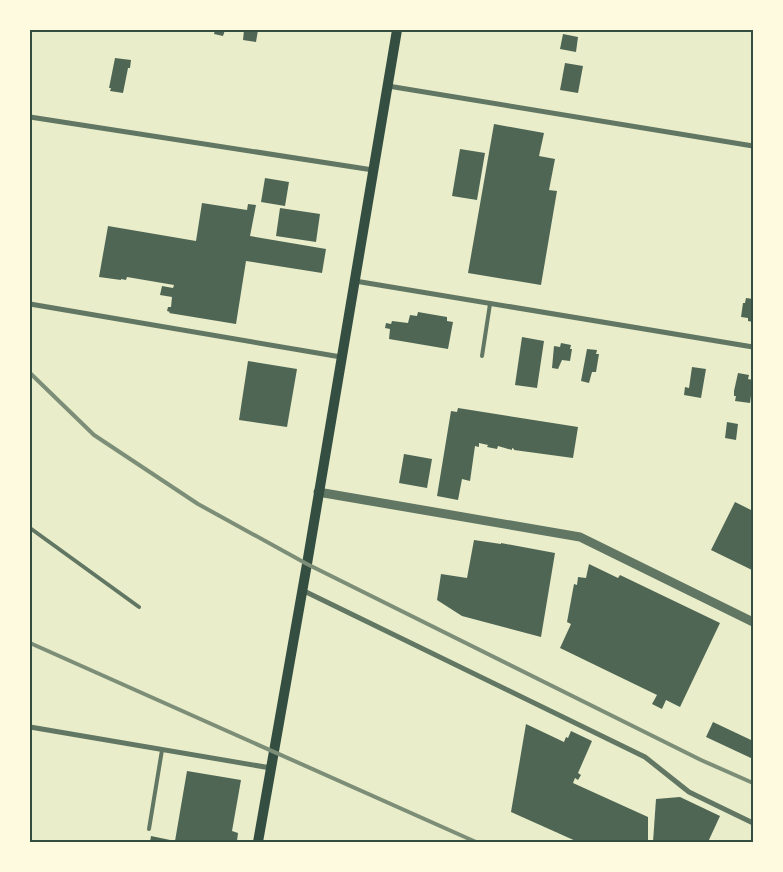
<svg xmlns="http://www.w3.org/2000/svg" width="783" height="872" font-family="'Times New Roman',serif">
	<style>
		.building { fill: #4f6655 }
		.lines { fill: none; stroke-linecap: round; stroke-linejoin: round }
		.service { stroke: #617663; stroke-width: 4 }
		.minor { stroke: #617663; stroke-width: 5 }
		.tertiary { stroke: #617663; stroke-width: 9 }
		.secondary { stroke: #344e41; stroke-width: 10 }
		.rail { stroke: #7c8e77; stroke-width: 4 }
		.neatline { fill: none; stroke: #344e41; stroke-width: 2 }
	</style>
	<rect width="100%" height="100%" fill="#e9edc9"/>
	<g class="building">
		<path d="M215 30H225L223 36 214 34Z"/>
		<path d="M244 30H258L256 42 243 40Z"/>
		<path d="M563 34 578 37 576 52 560 49Z"/>
		<path d="M115 58 131 60 130 68H128L123 93 110 91 111 88H109Z"/>
		<path d="M565 63 583 66 578 93 560 90Z"/>
		<path d="M494 124 544 133 539 156 555 159 549 190 557 191 541 285 468 273Z"/>
		<path d="M460 149 485 153 477 200 452 196Z"/>
		<path d="M265 178 289 182 285 206 261 202Z"/>
		<path d="M202 203 247 210 248 204 256 205 250 236 326 249 322 273 246 261 236 324 169 313 170 312 167 311 168 307H171L172 297 160 295 162 286 173 288 174 285 127 277 126 280 121 279V280L99 277 108 226 196 241Z"/>
		<path d="M280 208 320 214 316 242 276 236Z"/>
		<path d="M746 298 753 299V322L748 321V318L741 317 743 303H745Z"/>
		<path d="M418 312 447 317V321L453 322 448 349 389 339 390 329 385 328 386 323 391 324 392 321 408 323 410 315 417 316Z"/>
		<path d="M522 337 544 341 537 388 515 385Z"/>
		<path d="M561 343 571 345 570 349H572L570 361 562 360 558 369 552 368 554 346 560 347Z"/>
		<path d="M587 349 597 350 596 354H599L596 372H592L589 383 581 381Z"/>
		<path d="M248 361 297 369 287 427 239 420Z"/>
		<path d="M692 367 706 369 701 398 684 395 685 387 689 388Z"/>
		<path d="M738 373 749 375 748 379 753 380 750 403 735 401 736 396H734V391Z"/>
		<path d="M458 408 578 427 573 458 514 450V449L512 448V450L498 446 497 449 487 447 488 445 479 443V447L475 446 470 481 462 479 458 500 437 496 451 411 457 412Z"/>
		<path d="M727 422 738 424 736 440 725 438Z"/>
		<path d="M404 454 432 459 427 488 399 483Z"/>
		<path d="M735 502 753 511 752 570 711 550Z"/>
		<path d="M474 540 501 544V543L555 553 541 637 462 616 437 600 441 574 467 578Z"/>
		<path d="M589 564 618 578 620 575 720 623 680 707 666 700 662 709 652 704 657 695 560 648 571 624 567 622 574 584 577 585 578 577 586 578Z"/>
		<path d="M713 722 751 740 753 735V759L706 737Z"/>
		<path d="M526 724 564 742 566 737 568 738 571 731 592 741 578 773 581 775 578 780 575 778 573 783 648 817V842H578L511 812Z"/>
		<path d="M187 771 241 780 232 831 238 833 237 841 150 842 151 836 175 841Z"/>
		<path d="M680 797 720 816 708 842H653L656 799Z"/>
	</g>
	<g class="lines">
		<g class="service">
			<path d="M482 356 490 304"/>
			<path d="M30 528 139 607"/>
			<path d="M149 829 162 750"/>
		</g>
		<g class="minor">
			<path d="M388 86 753 146"/>
			<path d="M30 117 373 170"/>
			<path d="M355 281 753 347"/>
			<path d="M30 304 341 357"/>
			<path d="M302 590 645 757 689 792 753 823"/>
			<path d="M30 727 271 768"/>
		</g>
		<path class="tertiary" d="M318 492 580 537 753 622"/>
		<path class="secondary" d="M258 842 307 564 397 30"/>
		<g class="rail">
			<path d="M30 373 94 435 198 504 307 564 701 760 753 783"/>
			<path d="M30 643 476 842"/>
		</g>
	</g>
	<rect width="783" height="872" fill="none" stroke="#fefae0" stroke-width="62"/>
	<rect x="31" y="31" width="721" height="810" class="neatline"/>
</svg>
